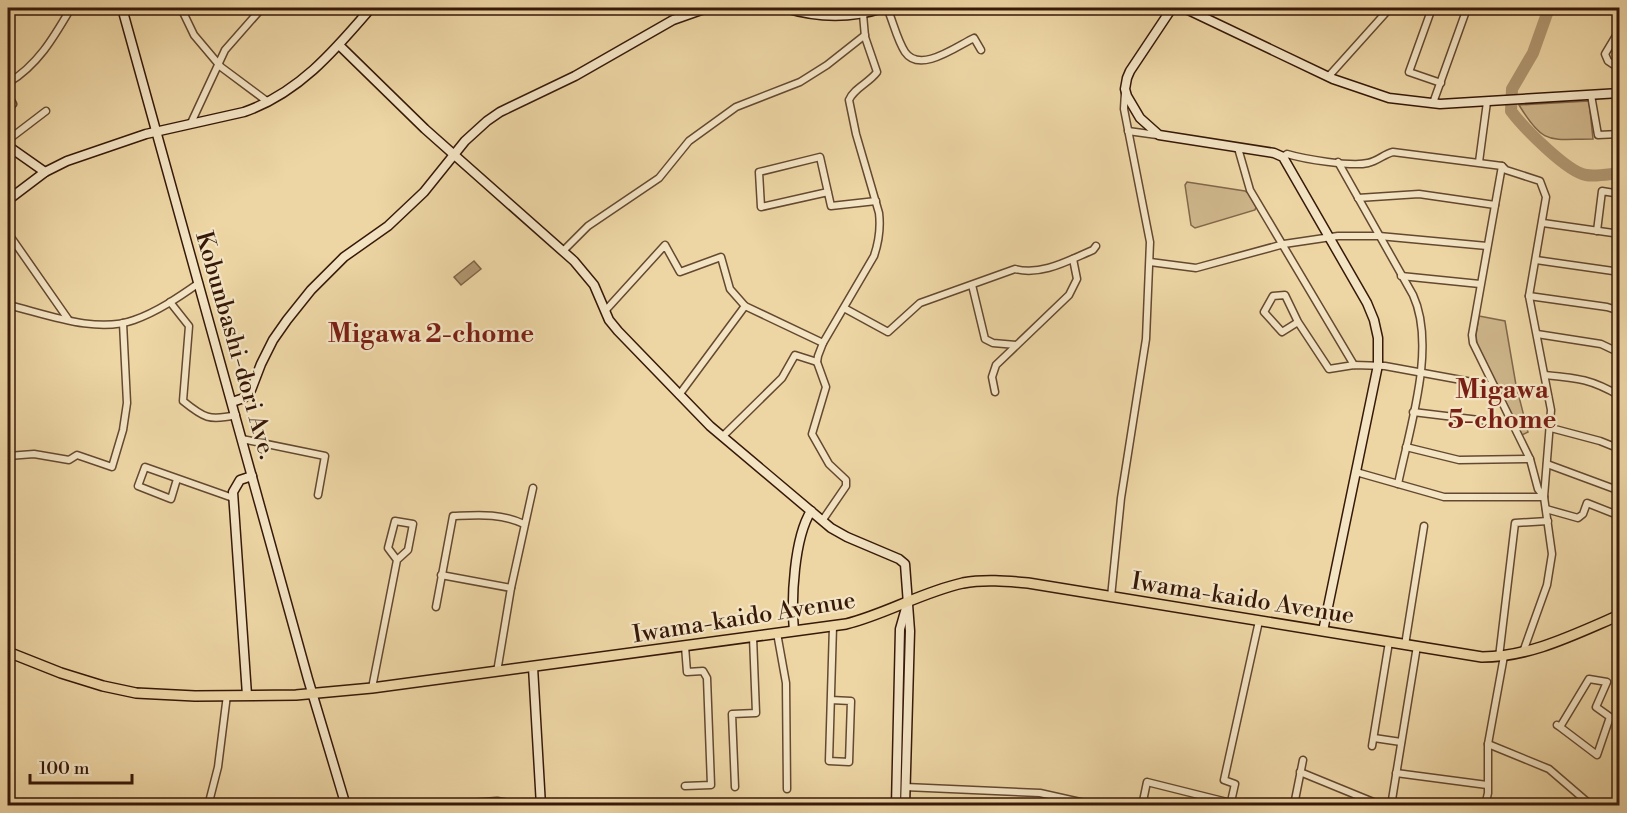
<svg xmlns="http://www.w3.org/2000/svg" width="1627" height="813" font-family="'Libre Bodoni',serif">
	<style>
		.green { fill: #ceb58a; stroke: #82674a; stroke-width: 1.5 }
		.water { fill: #af956f; stroke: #7f6346; stroke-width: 1.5 }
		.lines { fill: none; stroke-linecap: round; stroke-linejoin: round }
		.river { stroke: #af956f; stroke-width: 12 }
		.street-casing { stroke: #644830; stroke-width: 9 }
		.secondary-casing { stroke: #371909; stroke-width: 11 }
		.primary-casing { stroke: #371909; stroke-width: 12 }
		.street { stroke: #f3e4c4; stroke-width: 6 }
		.secondary { stroke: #f3e4c4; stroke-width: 8 }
		.primary { stroke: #edd5a4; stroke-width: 9 }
		.labels { text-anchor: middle; stroke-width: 4.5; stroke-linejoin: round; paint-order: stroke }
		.street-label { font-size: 24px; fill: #371909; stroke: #f3e4c4 }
		.neighbourhood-label { font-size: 26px; font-weight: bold; fill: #7a1f14; stroke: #f3e4c4 }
	</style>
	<rect width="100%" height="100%" fill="#edd5a4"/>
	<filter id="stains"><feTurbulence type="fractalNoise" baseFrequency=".00333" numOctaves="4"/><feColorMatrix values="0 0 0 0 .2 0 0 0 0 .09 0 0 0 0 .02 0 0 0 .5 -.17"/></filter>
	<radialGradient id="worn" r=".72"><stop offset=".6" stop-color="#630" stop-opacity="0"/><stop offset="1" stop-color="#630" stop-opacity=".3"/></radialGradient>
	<g class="green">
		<path d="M1589 101 1593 139C1549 139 1544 146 1519 105Z"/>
		<path d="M1187 182 1245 191 1249 194 1256 207 1255 210 1195 228 1191 225 1185 185Z"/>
		<path d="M1479 316 1505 321 1516 385 1528 432 1522 435 1477 344 1476 335Z"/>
	</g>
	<path class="water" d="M474 261 481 269 461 285 454 277Z"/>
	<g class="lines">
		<path class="river" d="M1549 8 1533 53 1512 89 1511 111C1523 127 1567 172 1586 175 1596 177 1609 174 1620 173"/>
		<defs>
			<g id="street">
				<path d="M181 8 194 35 221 67 268 102"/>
				<path d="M887 8C893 21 897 40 905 52 920 74 957 46 974 38L981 50"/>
				<path d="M1432 8 1409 72 1441 83"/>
				<path d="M1620 29 1605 54 1608 61 1620 69"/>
				<path d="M1328 77 1390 8"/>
				<path d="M8 83C38 65 54 37 71 8"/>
				<path d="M8 95 13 104 8 108"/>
				<path d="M1591 95 1598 135 1620 134"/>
				<path d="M1433 103 1466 11 1457 8"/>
				<path d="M191 123 225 50 262 8"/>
				<path d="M1128 131 1157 135"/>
				<path d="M8 140 46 111"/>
				<path d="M1238 148 1250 190 1354 365"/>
				<path d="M1283 157 1287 154C1304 159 1351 167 1368 163 1378 161 1384 154 1393 152L1502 166 1506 170 1540 181 1546 197 1529 296 1551 410 1544 497 1552 554 1547 585 1523 652"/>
				<path d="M1338 162 1413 295C1437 347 1409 430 1398 484"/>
				<path d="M1479 162 1487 102"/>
				<path d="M1502 166 1472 335 1473 343 1530 459 1538 489 1544 497"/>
				<path d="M828 192 761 207 759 172 820 157 831 206 876 201"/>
				<path d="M1358 198 1419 194 1495 205"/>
				<path d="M1543 223 1620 234"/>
				<path d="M1597 231 1602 191 1620 194"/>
				<path d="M8 233 68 319"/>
				<path d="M563 251 588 226 659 178 689 141 736 107 800 82 827 65 865 35"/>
				<path d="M1536 260 1620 272"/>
				<path d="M1150 262 1196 268 1284 244 1338 236H1379L1487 246"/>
				<path d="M1401 276 1480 284"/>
				<path d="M972 285 985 339 993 343 1016 345"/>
				<path d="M1529 296 1607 307 1620 311"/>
				<path d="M170 302 189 326 183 401C204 418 209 421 236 415"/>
				<path d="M8 305C46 314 96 334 134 320 157 312 179 297 199 283"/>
				<path d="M844 308 888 332 920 303 1015 269C1042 276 1069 260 1093 250L1096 246"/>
				<path d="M605 311 665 245 680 272 721 257 730 289 745 306 823 343"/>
				<path d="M1298 322 1282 332 1264 312 1273 296 1285 295 1298 322 1329 369 1354 365 1385 366 1494 386"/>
				<path d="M1537 334 1601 344 1620 353"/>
				<path d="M1545 375C1577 378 1591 379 1620 396"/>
				<path d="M995 392 992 377 996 365 1069 295 1077 279 1073 259"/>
				<path d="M679 395 745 306"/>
				<path d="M1413 412 1512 424"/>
				<path d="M1551 428 1600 441 1620 449"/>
				<path d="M722 437 782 378 795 355 817 362"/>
				<path d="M242 439 325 456 318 495"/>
				<path d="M1406 447 1459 460 1530 459"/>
				<path d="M8 456 34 454 69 460 77 455 112 467 123 430 127 403 123 323"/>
				<path d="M1547 464 1620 491"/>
				<path d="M1356 472 1444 497H1544"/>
				<path d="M177 479 171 499 138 486 145 467 233 498"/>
				<path d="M1546 509 1578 518 1583 514 1587 503 1620 516"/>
				<path d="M822 521 846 486V480L829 464 812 434 826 387 817 362 818 356 823 343 874 256C879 241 881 229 879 213L856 134 849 100C854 88 869 83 877 72L865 37 863 14"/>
				<path d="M441 575 511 588"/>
				<path d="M1111 597 1121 498 1146 339 1150 242 1124 109 1125 92"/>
				<path d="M436 607 453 516C479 515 500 513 524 524"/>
				<path d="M777 633 786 683 787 789"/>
				<path d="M1405 645 1424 526"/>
				<path d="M1499 657 1515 523 1548 521"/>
				<path d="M497 672 511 588 533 488"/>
				<path d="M372 688 397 560 408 550 413 524 395 521 388 548 397 560"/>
				<path d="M831 700 851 701 849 762 829 761 833 626"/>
				<path d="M1557 725 1560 727 1597 755 1610 717 1596 707 1607 682 1589 679 1560 727"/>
				<path d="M1374 738 1401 742"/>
				<path d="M1488 744 1549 769 1592 806"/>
				<path d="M1372 746 1389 642"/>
				<path d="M1300 772 1383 806"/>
				<path d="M1396 773 1487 785"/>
				<path d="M685 786 711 785 707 678 703 671 687 672 685 646"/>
				<path d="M735 787 732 714 756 713 753 637"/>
				<path d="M905 787 1040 793 1098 806"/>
				<path d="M345 803 392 806"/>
				<path d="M1294 805 1303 760"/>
				<path d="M208 806 218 767 227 695"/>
				<path d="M430 806 497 801 529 806"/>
				<path d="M1142 806 1147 782 1231 803"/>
				<path d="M1230 806 1235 784 1224 780 1259 621"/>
				<path d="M1391 806 1417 646"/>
				<path d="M1485 806 1488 793V744L1504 656"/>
				<path d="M1611 806 1620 796"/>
			</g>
			<g id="secondary">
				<path d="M122 8 308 679 346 806"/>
				<path d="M785 8C818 18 850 19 883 8"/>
				<path d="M1172 8 1130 71 1127 78 1125 89 1127 96 1140 118 1159 135 1274 153 1283 157 1367 303 1374 320 1378 338V365L1323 631"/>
				<path d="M1184 8 1333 79 1389 98 1440 104 1620 93"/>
				<path d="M339 45 425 129 574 261 594 285 609 320 618 331 710 426 831 528 847 537 899 559 905 564 910 631 905 806"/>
				<path d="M8 146 45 172"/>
				<path d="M8 200 45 172 67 161 146 134 244 112C299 93 335 50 371 8"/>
				<path d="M232 402 244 398 251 390 261 364 273 340 287 320 311 290 344 257 388 226 424 192 465 141 487 121 500 112 575 76 673 20 707 8"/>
				<path d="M794 631C791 599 794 538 811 511"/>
				<path d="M533 667 541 806"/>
				<path d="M247 695 233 492 240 480 252 476"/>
				<path d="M896 806 900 629 906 608"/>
			</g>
			<path id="primary" d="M8 652 61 673 103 686 136 693 195 696 296 695 372 688 846 624C886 614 922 592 963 583 984 579 1006 581 1028 583L1482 657C1531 657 1575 634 1620 615"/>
		</defs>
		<use href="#street" class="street-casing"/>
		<use href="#secondary" class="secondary-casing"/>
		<use href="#primary" class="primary-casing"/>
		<use href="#street" class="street"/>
		<use href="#secondary" class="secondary"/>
		<use href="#primary" class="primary"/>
	</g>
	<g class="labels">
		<g class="street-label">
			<text transform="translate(236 345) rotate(74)" y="8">Kobunbashi-dori Ave.</text>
			<text transform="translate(1243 598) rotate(9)" y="8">Iwama-kaido Avenue</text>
			<text transform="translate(744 617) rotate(-9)" y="8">Iwama-kaido Avenue</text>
		</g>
		<g class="neighbourhood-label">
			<text x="431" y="342">Migawa 2-chome</text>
			<text x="1502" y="398">Migawa<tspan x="1502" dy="30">5-chome</tspan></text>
		</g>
	</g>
	<rect width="1627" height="813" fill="none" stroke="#edd5a4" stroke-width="30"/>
	<rect x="9" y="9" width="1609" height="795" fill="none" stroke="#371909" stroke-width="3"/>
	<rect x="15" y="15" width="1597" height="783" fill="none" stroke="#371909" stroke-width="1.5"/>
	<path d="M30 774v9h102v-9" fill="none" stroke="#371909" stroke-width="3"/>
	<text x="39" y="774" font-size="18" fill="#371909" stroke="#f3e4c4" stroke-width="4.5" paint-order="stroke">100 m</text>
	<rect width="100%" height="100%" filter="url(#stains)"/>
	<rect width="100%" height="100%" fill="url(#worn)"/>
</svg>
